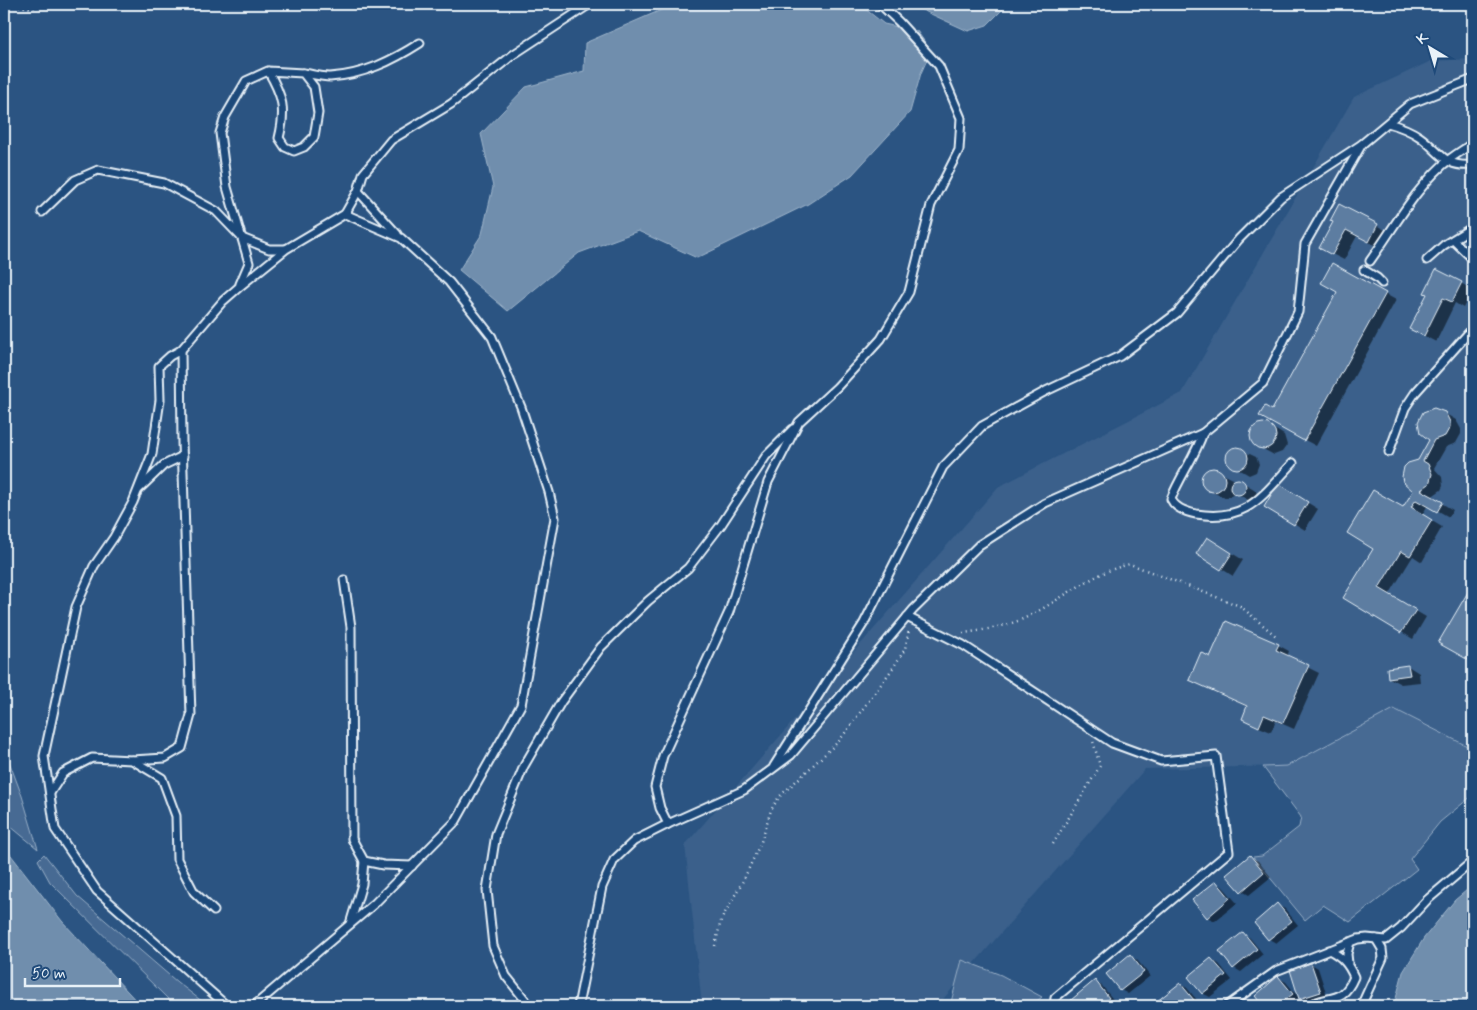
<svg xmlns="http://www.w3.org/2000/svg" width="1477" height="1010" font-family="Mynerve,sans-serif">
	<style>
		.built { fill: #3a608b }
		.green { fill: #476b93; stroke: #98aec6 }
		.water { fill: #708ead; stroke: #a0b6cb }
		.shadow { fill: #0007 }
		.building { fill: #5d7da1; stroke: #e8f1f8 }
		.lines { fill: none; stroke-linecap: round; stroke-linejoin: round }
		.lane-casing { stroke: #e8f1f8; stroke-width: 11 }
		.path { stroke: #e8f1f8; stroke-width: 2.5; stroke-dasharray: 1 4; stroke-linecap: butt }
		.lane { stroke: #1f4a7a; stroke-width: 7 }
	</style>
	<rect width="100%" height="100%" fill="#2b5482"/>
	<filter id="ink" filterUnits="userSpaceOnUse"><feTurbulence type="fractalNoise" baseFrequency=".02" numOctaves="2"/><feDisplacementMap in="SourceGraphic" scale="10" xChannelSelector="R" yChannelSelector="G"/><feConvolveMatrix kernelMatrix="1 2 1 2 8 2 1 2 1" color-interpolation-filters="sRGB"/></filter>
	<g filter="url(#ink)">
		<path class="built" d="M1473 59V749L1394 709 1287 766 1145 769 937 1006H702L685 845 998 487 1182 393 1354 97 1431 61Z"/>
		<g class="green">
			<path d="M1394 709 1473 749V795L1440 822 1410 859 1417 869 1350 922 1323 905 1305 920 1253 857 1262 856 1299 827 1301 817 1263 767 1287 766Z"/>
			<path d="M4 748 22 796 38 849 4 821Z"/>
			<path d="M44 854 77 896 177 982 208 1006H175L50 882 38 860Z"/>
			<path d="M962 960 1001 975 1042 997 1031 1006H950Z"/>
		</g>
		<g class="water">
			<path d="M675 4H859L884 24 917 31 931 51 921 73 910 112 852 175 808 204 697 258 638 231 579 253 508 311 459 270 482 234 493 187 481 134 526 87 584 71 585 43Z"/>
			<path d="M909 4H1008L987 25 968 31Z"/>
			<path d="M4 846 62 921 141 1006H4Z"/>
			<path d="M1473 885V1006H1394L1403 972 1424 938 1455 900Z"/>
		</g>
		<g class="shadow">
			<path d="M1340 206 1389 232 1380 248 1357 236 1344 260 1332 254 1335 222Z"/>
			<path d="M1461 283 1472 290 1463 308 1455 303 1436 342 1411 329 1428 294Z"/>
			<path d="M1385 294 1396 300 1316 446 1260 416 1273 411Z"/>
			<path d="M1444 413 1456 420 1461 429V434L1456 443 1446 447 1434 468 1442 477 1443 486 1441 490 1431 497 1453 510 1449 517 1428 505 1422 515 1442 527 1422 562 1413 556 1389 595 1426 617 1413 639 1345 598 1415 491 1418 461Z"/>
			<path d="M1263 424 1268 425 1284 435 1287 445 1282 452 1274 455 1254 444 1251 436 1254 428Z"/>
			<path d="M1237 448 1256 457 1259 464 1256 472 1249 475 1230 464 1227 457 1231 450Z"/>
			<path d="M1213 469 1233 479 1235 483 1236 482H1242L1254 489 1256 491 1257 497 1250 501 1234 492 1233 495 1225 498 1204 488 1201 479 1205 472Z"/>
			<path d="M1279 485 1318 509 1305 530 1266 506Z"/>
			<path d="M1219 545 1243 560 1233 576 1198 554Z"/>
			<path d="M1468 594 1473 596V662L1440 643Z"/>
			<path d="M1278 645 1289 651 1287 657 1319 673 1294 729 1276 721 1271 732 1254 725 1248 707 1190 679 1211 658Z"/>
			<path d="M1408 666 1419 673 1420 682 1401 684 1389 678Z"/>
			<path d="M1250 857 1258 861 1271 877 1249 895 1242 891Z"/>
			<path d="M1216 882 1223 887 1237 903 1215 921 1207 917Z"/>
			<path d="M1277 905 1285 909 1298 925 1276 943 1269 939Z"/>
			<path d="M1243 934 1250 938 1263 954 1241 972 1234 968Z"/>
			<path d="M1130 956 1137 960 1150 976 1128 994 1121 990Z"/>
			<path d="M1211 959 1219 964 1232 980 1210 997 1202 993Z"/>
			<path d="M1311 964 1318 968 1327 996 1308 1002 1301 998Z"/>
			<path d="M1279 978 1286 982 1299 998 1289 1006H1265L1256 996Z"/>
			<path d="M1095 982 1102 986 1115 1002 1111 1006H1078L1072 1000Z"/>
			<path d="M1180 984 1187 988 1201 1005 1199 1006H1161L1158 1002Z"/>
		</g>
		<g class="building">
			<path d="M1339 204 1378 224 1369 242 1346 230 1332 255 1319 248 1333 222 1330 221Z"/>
			<path d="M1332 263 1386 293 1304 441 1259 416 1265 406 1272 410 1337 292 1321 283Z"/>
			<path d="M1436 269 1462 282 1452 302 1443 298 1424 336 1409 329 1427 294 1424 293Z"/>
			<path d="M1434 408 1445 412 1450 422V427L1445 436 1434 440 1423 461 1428 464 1432 474 1429 484 1421 490 1443 502 1437 512 1416 500 1411 507 1432 520 1410 556 1401 551 1379 588 1416 610 1401 633 1343 598 1373 549 1347 533 1373 490 1403 507 1413 491 1403 482 1402 477 1404 467 1408 463 1418 460 1429 440 1420 433 1418 422 1423 412Z"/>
			<circle cx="1263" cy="436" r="13"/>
			<circle cx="1237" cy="458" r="11"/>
			<circle cx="1213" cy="480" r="12"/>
			<circle cx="1238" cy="487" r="8"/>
			<path d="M1278 483 1308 502 1294 525 1264 507Z"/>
			<path d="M1207 537 1232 553 1221 570 1196 554Z"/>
			<path d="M1468 592 1473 595V659L1472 662 1438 643Z"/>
			<path d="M1226 621 1279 644 1276 650 1309 665 1283 723 1264 715 1259 727 1242 719 1247 706 1189 680 1201 652 1210 657Z"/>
			<path d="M1408 665 1410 675 1388 678 1387 668Z"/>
			<path d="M1473 690V708L1465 704Z"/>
			<path d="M1250 855 1264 872 1241 892 1226 875Z"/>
			<path d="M1216 881 1230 898 1207 918 1192 900Z"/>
			<path d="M1277 903 1292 921 1268 940 1254 923Z"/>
			<path d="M1243 932 1257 949 1233 969 1219 951Z"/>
			<path d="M1130 954 1144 972 1120 991 1106 974Z"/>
			<path d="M1211 958 1226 975 1202 994 1188 977Z"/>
			<path d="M1311 963 1321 992 1299 999 1290 970Z"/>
			<path d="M1278 976 1293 994 1277 1006H1263L1255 996Z"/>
			<path d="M1095 980 1109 998 1098 1006H1076L1071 1000Z"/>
			<path d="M1180 983 1194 1000 1186 1006H1159L1156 1002Z"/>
		</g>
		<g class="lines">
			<defs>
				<g id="lane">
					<path d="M303 73C311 74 321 77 330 77 363 75 392 61 420 43"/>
					<path d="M1388 123C1399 126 1410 130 1420 137 1441 152 1444 168 1473 165"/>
					<path d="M358 191 397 234"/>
					<path d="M42 212 75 180 98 170 164 183 216 211 242 238 269 249H285"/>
					<path d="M1453 240 1473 259"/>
					<path d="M1427 260 1444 245 1473 227"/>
					<path d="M1370 261C1395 226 1417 185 1451 158 1458 153 1466 148 1473 143"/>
					<path d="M1364 270 1377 278 1382 283"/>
					<path d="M240 284 249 263 227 187 220 133 225 117 246 81 268 71 303 73 314 87 318 113 314 137 304 147 294 151 285 147 279 138C286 110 283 96 268 71"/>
					<path d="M1203 433C1195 457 1180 476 1171 499 1175 508 1186 512 1196 514 1247 522 1261 497 1293 463"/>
					<path d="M1389 452 1405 408 1415 393 1473 328"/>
					<path d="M139 489 164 465 183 456"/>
					<path d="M344 580 351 627 352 839 364 861 383 865 412 866"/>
					<path d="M907 617 963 645 1112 743 1161 761 1216 756 1229 852 1055 998 1054 1006"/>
					<path d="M132 760 165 758 182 748 191 715 182 442 181 350"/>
					<path d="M774 766 864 623 943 467 982 426 1046 391 1120 356 1177 313 1239 239 1281 197 1362 144 1410 104 1473 79"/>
					<path d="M50 793 63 773 92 758 132 760 162 778 176 816 177 859 194 892 214 911"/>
					<path d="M668 824 660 808 655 787 663 756 729 612 768 482 799 422 837 387 881 339 909 292 931 205 959 150 961 118 939 66 899 22 880 4"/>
					<path d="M350 924 362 884 364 861"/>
					<path d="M1348 963 1347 954 1350 942"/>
					<path d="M227 1006 97 891 55 829 44 756 76 607 94 566 114 537 133 502 152 454 160 400 159 366 170 356 181 350 223 301 239 287 286 249 345 214 358 191 363 174 391 140 451 104 514 54 590 4"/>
					<path d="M254 1006 374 904 456 821 521 705 555 518 549 492 521 407 492 337 449 282 401 238 345 214"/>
					<path d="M530 1006 506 976 493 946 487 890 496 834 524 766 561 702 601 647 648 601 688 568 721 525 766 456 793 429"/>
					<path d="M578 1006 602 887 614 860 634 841 668 824 744 790 791 755 913 610 979 545 1045 503 1203 433 1263 383 1298 312 1305 244 1362 144"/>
					<path d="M1227 1006 1276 971 1358 939 1367 938 1386 940 1401 928 1427 900 1473 861"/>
					<path d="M1307 1006C1330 994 1342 1005 1354 977 1348 963 1342 957 1329 950"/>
					<path d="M1361 1006 1383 958 1382 949 1376 939"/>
				</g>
			</defs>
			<use href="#lane" class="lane-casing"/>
			<g class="path">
				<path d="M9 4 30 8 51 4"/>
				<path d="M963 633C981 631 1006 626 1023 619 1061 601 1088 574 1130 564L1240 606 1276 636"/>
				<path d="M1053 844 1100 766 1093 741"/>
				<path d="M715 946 721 920 744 879 761 842 771 810 779 797 839 741 893 668 905 649 909 630"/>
			</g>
			<use href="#lane" class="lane"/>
		</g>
	</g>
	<rect width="1477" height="1010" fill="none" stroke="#1f4a7a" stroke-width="20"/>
	<rect x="10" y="10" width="1457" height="990" fill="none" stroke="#e8f1f8" stroke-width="2" filter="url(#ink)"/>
	<g transform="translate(1430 48) rotate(322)" stroke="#1f4a7a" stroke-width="4" paint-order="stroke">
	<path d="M0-4L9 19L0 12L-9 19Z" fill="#e8f1f8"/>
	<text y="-8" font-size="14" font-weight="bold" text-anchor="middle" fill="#e8f1f8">K</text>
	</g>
	<path d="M25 978v8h95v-8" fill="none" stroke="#e8f1f8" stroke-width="2.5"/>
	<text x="32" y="978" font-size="15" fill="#e8f1f8" stroke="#1f4a7a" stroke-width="4" paint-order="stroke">50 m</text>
</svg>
